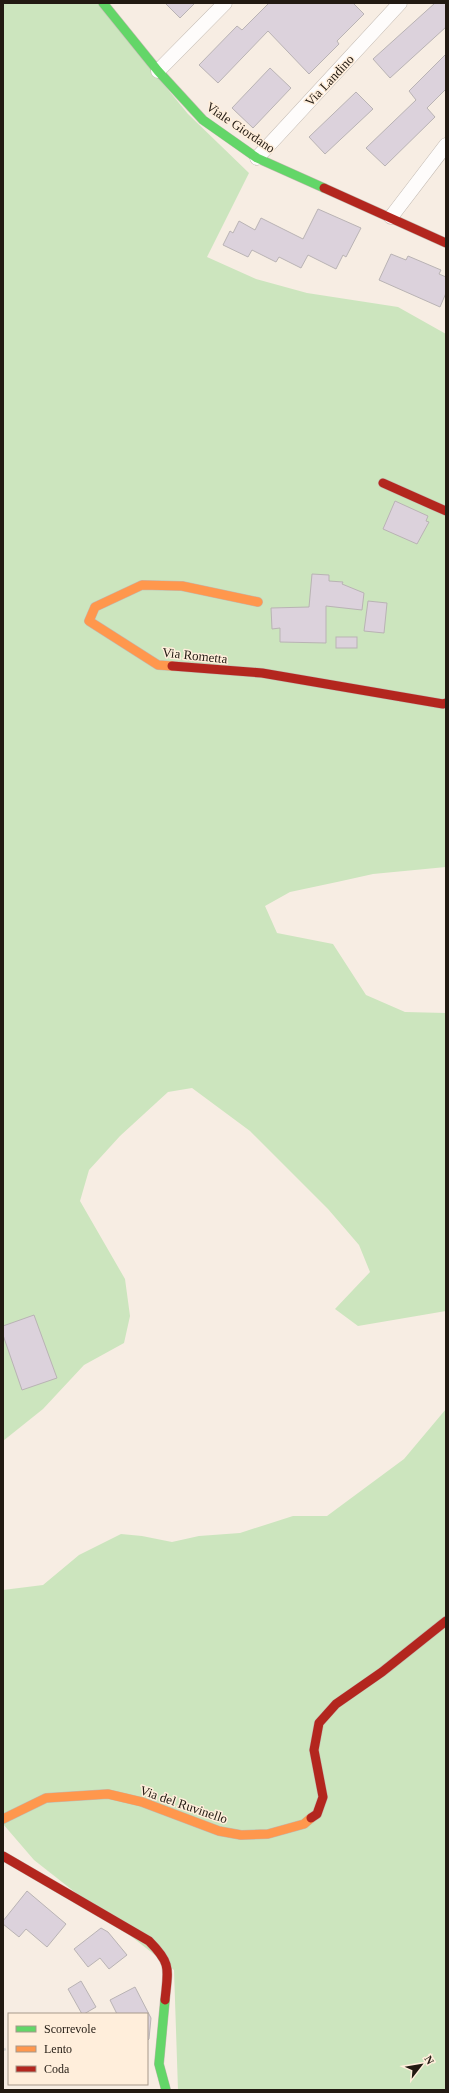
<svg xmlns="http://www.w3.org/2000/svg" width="449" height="2093" font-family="Georgia,serif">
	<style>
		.green { fill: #cce5be }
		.building { fill: #dcd2dc; stroke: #b9b3b4 }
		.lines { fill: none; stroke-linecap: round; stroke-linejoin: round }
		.street-casing { stroke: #c2b9b1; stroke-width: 15 }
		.fast-casing { stroke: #c2b9b1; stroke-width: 10 }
		.slow-casing { stroke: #c2b9b1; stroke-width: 10 }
		.jam-casing { stroke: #c2b9b1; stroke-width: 10 }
		.path { stroke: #d9d6d3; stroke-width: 2.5; stroke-dasharray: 3 3; stroke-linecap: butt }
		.street { stroke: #fefcfb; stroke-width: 14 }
		.fast { stroke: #63d668; stroke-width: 9 }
		.slow { stroke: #ff974d; stroke-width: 9 }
		.jam { stroke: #b3261e; stroke-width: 9 }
		.labels { text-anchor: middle; stroke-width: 3; stroke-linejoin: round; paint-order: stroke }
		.street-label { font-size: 13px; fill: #221a12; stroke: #ffeedb }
	</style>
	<rect width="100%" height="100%" fill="#f7ede3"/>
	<g class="green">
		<path d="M3 3H97L188 114 249 173 207 257 256 279 307 293 398 307 446 334V867L373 874 337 882 290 892 265 906 277 933 333 944 366 995 405 1012 446 1013V1311L358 1326 335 1309 370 1272 359 1245 328 1209 250 1131 192 1088 168 1092 120 1136 89 1170 80 1201 125 1279 130 1316 124 1343 84 1365 43 1409 3 1441Z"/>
		<path d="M446 1409V2090H178L174 1970 34 1860 3 1824V1590L43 1585 79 1555 121 1534 142 1536 172 1542 199 1536 240 1533 293 1516H327L404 1459Z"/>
	</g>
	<g class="building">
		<path d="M165 3H195L180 18Z"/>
		<path d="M269 3H353L364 14 337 41 339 44 309 74 268 31 218 83 199 65 237 26 242 30Z"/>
		<path d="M435 3H446V27L390 78 373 59Z"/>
		<path d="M446 54V89L427 108 435 117 385 166 366 148 416 100 409 91Z"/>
		<path d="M270 68 291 88 253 128 232 108Z"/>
		<path d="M356 92 373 109 325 154 309 137Z"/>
		<path d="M318 209 361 228 346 257 343 255 336 269 308 255 301 268 279 257 276 262 252 250 248 257 223 245 230 231 233 233 239 221 255 230 261 218 303 239Z"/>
		<path d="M391 254 406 260 408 256 441 270 439 274 446 277V293L440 307 379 280Z"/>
		<path d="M395 501 428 516 426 521 429 522 417 544 383 529Z"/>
		<path d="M312 574 329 575V581L343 582 342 584 364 593 362 610 326 606V643L280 642V628L272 629 271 608 309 607Z"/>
		<path d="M368 601 387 603 384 633 364 631Z"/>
		<rect x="336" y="637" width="21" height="11"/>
		<path d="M34 1315 57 1378 22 1390 3 1335V1326Z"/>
		<path d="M27 1891 66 1924 47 1947 26 1929 19 1937 3 1924V1921Z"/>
		<path d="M101 1928 108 1932 127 1955 109 1969 100 1958 88 1967 74 1949Z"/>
		<path d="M81 1981 96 2007 84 2014H82L68 1989Z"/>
		<path d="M135 1987 151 2018 149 2039 147 2041V2014H117L110 2000Z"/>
	</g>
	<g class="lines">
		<defs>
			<g id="street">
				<path d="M158 71 225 3"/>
				<path d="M257 158 400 3"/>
				<path d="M391 217 446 145"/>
			</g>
			<g id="fast">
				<path d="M103 3 158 71 203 120 257 158 324 188"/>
				<path d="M165 2000 159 2064 166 2090"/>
			</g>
			<g id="slow">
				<path d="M172 666 158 665 89 621 95 607 142 585 182 586 258 602"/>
				<path d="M3 1819 46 1798 108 1794 142 1802 219 1831 241 1835 268 1834 304 1824 311 1818"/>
			</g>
			<g id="jam">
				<path d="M324 188 446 243"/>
				<path d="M383 483 446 511"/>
				<path d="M172 666 262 673 443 704 446 703"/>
				<path d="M311 1818 317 1814 323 1797 314 1750 319 1723 336 1704 382 1672 446 1621"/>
				<path d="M3 1856 149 1941C172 1964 168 1969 165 2000"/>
			</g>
		</defs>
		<use href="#street" class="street-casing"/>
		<use href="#fast" class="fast-casing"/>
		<use href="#slow" class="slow-casing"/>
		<use href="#jam" class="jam-casing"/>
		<path class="path" d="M3 2050 9 2048"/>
		<use href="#street" class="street"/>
		<use href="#fast" class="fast"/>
		<use href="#slow" class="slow"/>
		<use href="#jam" class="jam"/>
	</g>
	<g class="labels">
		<g class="street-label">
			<text transform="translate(329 80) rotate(-47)" y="5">Via Landino</text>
			<text transform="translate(241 127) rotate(34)" y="5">Viale Giordano</text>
			<text transform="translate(195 655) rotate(6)" y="5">Via Rometta</text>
			<text transform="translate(184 1804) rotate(19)" y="5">Via del Ruvinello</text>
		</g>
	</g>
	<rect width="449" height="2093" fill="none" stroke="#221a12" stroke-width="8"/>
	<rect x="8" y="2013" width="140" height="72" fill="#ffeedb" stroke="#a7998b"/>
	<rect x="16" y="2026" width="20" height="6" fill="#63d668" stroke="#a7998b"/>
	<text x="44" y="2033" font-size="12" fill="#221a12">Scorrevole</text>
	<rect x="16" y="2046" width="20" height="6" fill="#ff974d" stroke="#a7998b"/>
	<text x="44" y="2053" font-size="12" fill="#221a12">Lento</text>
	<rect x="16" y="2066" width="20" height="6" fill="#b3261e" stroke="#a7998b"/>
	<text x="44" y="2073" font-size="12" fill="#221a12">Coda</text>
	<g transform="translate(421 2065) rotate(59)" stroke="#ffeedb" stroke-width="3" paint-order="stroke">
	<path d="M0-3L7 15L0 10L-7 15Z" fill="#221a12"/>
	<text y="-6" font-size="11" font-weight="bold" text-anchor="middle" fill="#221a12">N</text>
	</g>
</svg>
